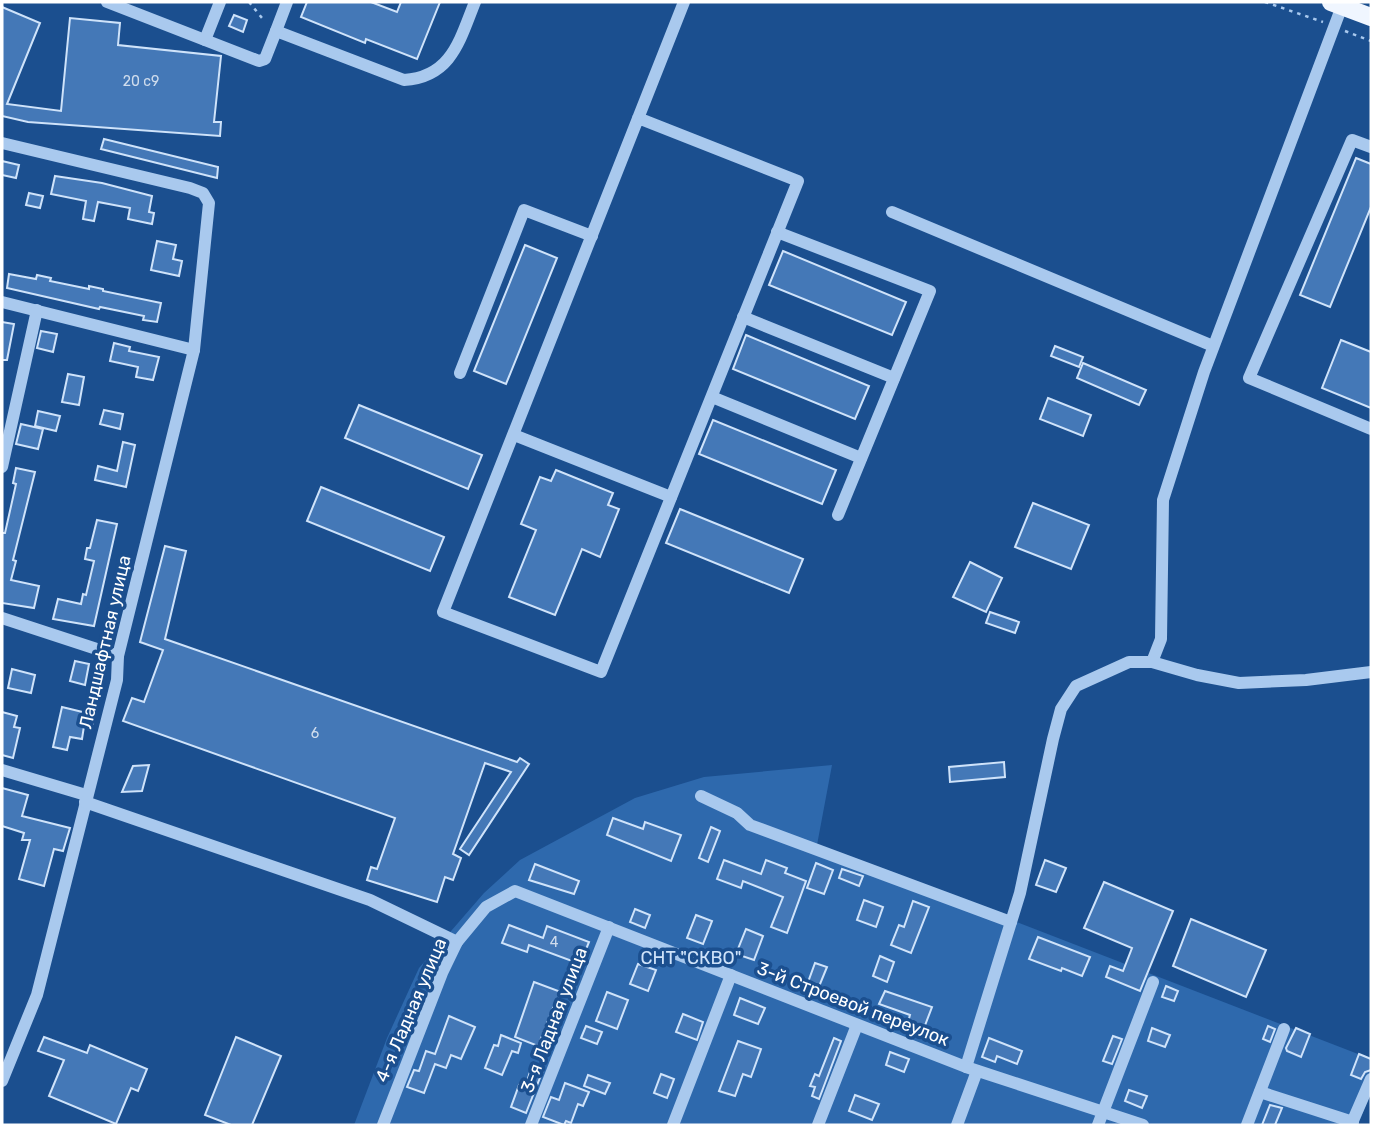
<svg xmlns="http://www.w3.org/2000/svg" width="1373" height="1127" font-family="Rubik,sans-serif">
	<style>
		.green { fill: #2e69ad }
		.building { fill: #4478b7; stroke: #cfe3fa; stroke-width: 2 }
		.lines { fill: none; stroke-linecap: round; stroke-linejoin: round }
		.path { stroke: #a9c9ee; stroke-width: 2.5; stroke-dasharray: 3.5 5; stroke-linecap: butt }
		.minor { stroke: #a9c9ee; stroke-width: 12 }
		.major { stroke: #f0f6ff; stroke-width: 18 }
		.labels { text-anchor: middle; stroke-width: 7; stroke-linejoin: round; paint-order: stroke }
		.number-label { font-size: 14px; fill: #d0dded }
		.street-label { font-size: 18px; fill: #fff; stroke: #1b4f8f }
		.park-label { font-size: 18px; fill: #cfe3fa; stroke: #1b4f8f }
	</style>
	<rect width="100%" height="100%" fill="#1b4f8f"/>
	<path class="green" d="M832 765 817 845 1371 1059V1092L1358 1125H354L387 1038 419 968 484 893 520 860 635 798 704 777Z"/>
	<g class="building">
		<path d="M307 2H371L397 12 401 2H440L417 59 366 39 365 43 301 17Z"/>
		<path d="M2 7 40 23 7 104 61 111 70 18 120 23 118 45 221 56 214 122H221L220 136 28 122 2 116Z"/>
		<path d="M234 15 247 20 243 32 229 26Z"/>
		<path d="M104 139 218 167 217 178 101 149Z"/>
		<path d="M1356 158 1371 164V207L1330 307 1300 295Z"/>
		<path d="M2 161 19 165 16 178 2 175Z"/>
		<path d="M55 176 102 183 152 196 149 212 154 213 152 224 128 219 130 208 98 202 94 221 83 219 86 201 51 194Z"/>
		<path d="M29 193 43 196 40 208 26 205Z"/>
		<path d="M157 241 176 245 173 259 182 261 179 276 151 270Z"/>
		<path d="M525 245 557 258 506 384 474 371Z"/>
		<path d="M783 251 906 302 892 335 769 285Z"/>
		<path d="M9 274 36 279 37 275 51 278 50 281 89 289V286L103 289V291L161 303 157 322 143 320 144 316 100 307 99 309 7 288Z"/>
		<path d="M2 322 14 324 7 360H2Z"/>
		<path d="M41 331 57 334 53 352 37 348Z"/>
		<path d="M746 335 869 386 855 419 733 369Z"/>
		<path d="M1341 340 1371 352V408L1322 388Z"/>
		<path d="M114 343 130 347 129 351 159 357 153 380 136 377 138 367 110 361Z"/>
		<path d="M1055 346 1083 357 1079 367 1051 356Z"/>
		<path d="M1083 363 1146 390 1139 405 1077 378Z"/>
		<path d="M68 374 84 377 79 405 62 402Z"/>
		<path d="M1048 398 1091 415 1083 436 1040 419Z"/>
		<path d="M359 405 482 455 468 489 345 438Z"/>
		<path d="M104 410 123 414 120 429 100 424Z"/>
		<path d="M38 411 60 416 56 431 35 426Z"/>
		<path d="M713 420 836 470 822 504 699 454Z"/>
		<path d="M21 424 43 429 38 449 16 444Z"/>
		<path d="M123 442 135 445 126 487 95 480 98 466 117 471Z"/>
		<path d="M16 468 35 472 13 560 16 561 11 580 39 586 34 608 2 603V533H5L16 484 13 483Z"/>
		<path d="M556 470 613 493 608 505 619 509 600 557 582 549 555 615 509 597 536 530 521 524 540 477 551 481Z"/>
		<path d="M321 487 444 537 430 571 307 521Z"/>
		<path d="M1033 503 1089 525 1071 569 1015 547Z"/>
		<path d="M680 509 803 559 789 593 666 543Z"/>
		<path d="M97 520 117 524 94 626 53 619 58 599 81 604 83 594 86 595 94 561 85 559 87 548H90Z"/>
		<path d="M165 546 186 551 165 639 517 762 520 758 529 764 469 855 460 849 511 772 485 763 453 854 461 858 453 880 445 877 437 902 367 880 371 867 377 869 395 818 123 721 132 698 144 702 163 650 140 642Z"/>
		<path d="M970 562 1002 578 986 612 953 597Z"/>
		<path d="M990 612 1019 622 1015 633 986 623Z"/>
		<path d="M75 661 89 664 85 685 70 681Z"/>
		<path d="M12 669 35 675 31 693 8 688Z"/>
		<path d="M62 707 95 715 92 728 84 726 82 739 70 737 67 750 53 747Z"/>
		<path d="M2 712 17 716 14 727 20 728 13 758 2 755Z"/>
		<path d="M1004 762 1005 777 950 782 949 767Z"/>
		<path d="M149 765 142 791 122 792 133 766Z"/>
		<path d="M2 788 28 795 22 816 70 828 63 851 54 849 44 886 19 879 30 840H22L24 833 2 826Z"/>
		<path d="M613 818 643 829 645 822 681 835 671 861 607 835Z"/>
		<path d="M711 827 720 831 708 862 699 858Z"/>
		<path d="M724 860 761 874 766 860 787 868 785 873 806 881 787 933 771 927 783 897 743 881 741 888 717 879Z"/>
		<path d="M1045 860 1066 868 1056 892 1036 885Z"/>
		<path d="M816 863 833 870 824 894 807 888Z"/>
		<path d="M535 864 579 881 574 894 529 880Z"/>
		<path d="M842 869 863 876 859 886 839 878Z"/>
		<path d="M1104 882 1173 911 1140 991 1106 977 1110 966 1123 971 1132 948 1084 928Z"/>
		<path d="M864 900 883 907 876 927 857 920Z"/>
		<path d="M913 901 929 907 911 953 891 945 899 925 904 927Z"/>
		<path d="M635 909 650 915 645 928 630 922Z"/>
		<path d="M696 915 712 921 703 944 687 938Z"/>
		<path d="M1191 919 1266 950 1246 997 1173 966Z"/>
		<path d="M509 925 543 938 547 926 589 942 580 964 529 945 527 952 502 943Z"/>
		<path d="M746 929 763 936 754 960 736 954Z"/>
		<path d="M1038 937 1090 957 1082 976 1062 968 1061 971 1029 959Z"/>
		<path d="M880 956 894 962 887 982 873 976Z"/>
		<path d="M815 963 827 967 818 989 807 985Z"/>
		<path d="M638 964 656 970 648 991 630 984Z"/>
		<path d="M534 982 561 992 555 1009 553 1008 538 1046 515 1037Z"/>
		<path d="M1166 986 1178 991 1174 1001 1162 997Z"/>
		<path d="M885 991 932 1007 924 1028 908 1022 910 1015 879 1004Z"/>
		<path d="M607 992 628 1000 617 1029 596 1021Z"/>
		<path d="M740 998 765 1008 758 1024 734 1015Z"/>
		<path d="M683 1014 703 1022 697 1040 676 1032Z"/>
		<path d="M449 1016 475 1027 461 1059 451 1055 446 1068 435 1064 424 1093 407 1087 414 1070 419 1071 426 1051 435 1054Z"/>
		<path d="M586 1026 602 1032 597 1044 581 1038Z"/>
		<path d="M1268 1026 1275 1029 1270 1042 1263 1039Z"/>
		<path d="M1152 1028 1170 1035 1165 1047 1148 1041Z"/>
		<path d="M1296 1028 1310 1034 1301 1057 1287 1051 1286 1048Z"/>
		<path d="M501 1035 521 1043 518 1053 512 1051 502 1075 485 1068 494 1045 498 1046Z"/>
		<path d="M1113 1036 1122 1039 1112 1064 1103 1061Z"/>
		<path d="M44 1037 87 1053 90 1045 147 1069 138 1091 131 1088 116 1124 49 1096 64 1060 38 1051Z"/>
		<path d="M236 1037 281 1056 252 1125H231L205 1115Z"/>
		<path d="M834 1038 841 1041 819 1099 812 1096 815 1087 810 1086 815 1074 819 1076Z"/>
		<path d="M989 1038 1022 1051 1017 1064 997 1056 995 1062 982 1057Z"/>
		<path d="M738 1041 761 1049 751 1077 743 1074 735 1096 719 1091Z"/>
		<path d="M890 1052 909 1059 904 1072 886 1065Z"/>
		<path d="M1359 1054 1371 1059V1070L1365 1072 1361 1079 1351 1075Z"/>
		<path d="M532 1066 543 1070 526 1113 511 1107 519 1085 525 1087Z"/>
		<path d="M661 1074 674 1079 667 1098 654 1093Z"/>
		<path d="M588 1075 610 1083 605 1094 584 1086Z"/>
		<path d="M565 1083 589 1092 583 1106 578 1104 571 1123 566 1121 564 1125 543 1117 551 1097 559 1100Z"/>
		<path d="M1129 1090 1147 1096 1142 1108 1125 1101Z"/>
		<path d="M855 1095 879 1104 872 1120 849 1111Z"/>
		<path d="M1270 1105 1282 1108 1275 1125H1262Z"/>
	</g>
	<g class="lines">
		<g class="path">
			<path d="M249 2 262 18"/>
			<path d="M1265 2 1323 22"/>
			<path d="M1345 31 1371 41"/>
		</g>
		<g class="minor">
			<path d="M107 2 259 61 265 59 276 31 404 80C452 77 460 39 475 2"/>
			<path d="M276 31 287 2"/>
			<path d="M205 40 220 2"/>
			<path d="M638 118 798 181 601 672 443 612 684 2"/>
			<path d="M2 143 190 188 203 193 209 203 194 350 118 656 117 680 37 995 2 1081"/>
			<path d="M1371 147 1352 140 1249 378 1371 429"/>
			<path d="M892 212 1213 346"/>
			<path d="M777 232 930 291 838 515"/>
			<path d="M2 302 194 350"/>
			<path d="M743 317 894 378"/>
			<path d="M460 373 524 210 592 236"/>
			<path d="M712 397 861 458"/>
			<path d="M514 435 671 497"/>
			<path d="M2 467 37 310"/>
			<path d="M2 618 118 656"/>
			<path d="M1152 662 1161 639 1163 500 1204 372 1342 6"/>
			<path d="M2 770 86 795"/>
			<path d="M701 796 737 813 750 825 1011 922"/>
			<path d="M85 802 370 900 457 942"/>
			<path d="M966 1067 1020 893 1053 739 1061 709 1076 686 1129 662H1152L1197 675 1239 683 1306 680 1371 672"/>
			<path d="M1260 1092 1353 1122"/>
			<path d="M383 1125 442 973 457 942 486 907 515 891 966 1067 1143 1125"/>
			<path d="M531 1125 609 927"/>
			<path d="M673 1125 731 975"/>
			<path d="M818 1125 857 1025"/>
			<path d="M957 1125 977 1071"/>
			<path d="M1098 1125 1153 982"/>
			<path d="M1247 1125 1284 1029"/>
			<path d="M1351 1125 1371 1079"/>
		</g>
		<path class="major" d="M1331 2 1371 17"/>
	</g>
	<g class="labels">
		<g class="number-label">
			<text x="141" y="86">20 с9</text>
			<text x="315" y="738">6</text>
			<text x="554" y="947">4</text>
		</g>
		<g class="street-label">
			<text transform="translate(105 642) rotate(-77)" y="6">Ландшафтная улица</text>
			<text transform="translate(853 1004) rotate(21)" y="6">3-й Строевой переулок</text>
			<text transform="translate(411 1010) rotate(-67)" y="6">4-я Ладная улица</text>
			<text transform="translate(554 1020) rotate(-69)" y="6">3-я Ладная улица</text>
		</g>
		<g class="park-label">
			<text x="691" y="964">СНТ "СКВО"</text>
		</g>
	</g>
	<rect width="1373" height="1127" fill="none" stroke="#ffffff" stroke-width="7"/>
</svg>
